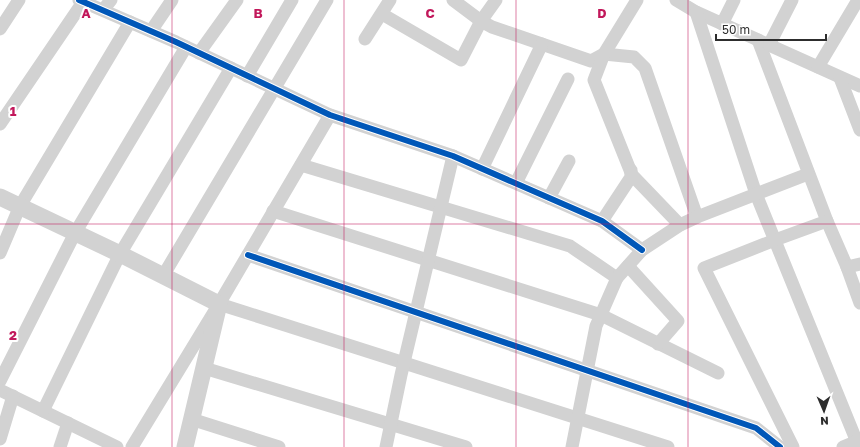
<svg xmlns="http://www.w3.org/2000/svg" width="860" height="447" font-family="'Golos Text',sans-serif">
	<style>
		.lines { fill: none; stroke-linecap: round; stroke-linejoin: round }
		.minor { stroke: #d2d2d2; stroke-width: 13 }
		.tertiary { stroke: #d2d2d2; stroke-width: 17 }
		.cycleway-casing { stroke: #fff; stroke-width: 8 }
		.cycleway { stroke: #0057b8; stroke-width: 6 }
		.grid { fill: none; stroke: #c2185b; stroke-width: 1; stroke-opacity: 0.55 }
		.grid-label { font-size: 13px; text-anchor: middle; font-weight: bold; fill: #c2185b; stroke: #fff; stroke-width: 4; stroke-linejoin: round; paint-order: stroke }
	</style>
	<rect width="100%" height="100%" fill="#fff"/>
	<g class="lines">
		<g class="minor">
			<path d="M79 0 176 42 330 115 453 156 602 221 642 250"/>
			<path d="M453 0 481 21 492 27 591 61 604 54 634 57 645 68 697 217"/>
			<path d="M637 0 604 54 594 80 632 175 680 225"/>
			<path d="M676 0 696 12 860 86"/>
			<path d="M103 10 111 0"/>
			<path d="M696 12 756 194 859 447"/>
			<path d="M382 14 461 60 481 21 496 0"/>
			<path d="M722 24 734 0"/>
			<path d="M0 29 19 0"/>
			<path d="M151 31 172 0"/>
			<path d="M365 39 390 0"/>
			<path d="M758 40 827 221 847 267 860 303"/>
			<path d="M769 45 792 0"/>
			<path d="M199 53 237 0"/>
			<path d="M818 67 858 0"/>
			<path d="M247 76 292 0"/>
			<path d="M840 78 860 130"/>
			<path d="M0 124 83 2"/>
			<path d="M301 165 570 246 617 278"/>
			<path d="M482 169 542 44"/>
			<path d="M516 183 568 79"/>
			<path d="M549 198 569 161"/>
			<path d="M273 211 601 315 718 373"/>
			<path d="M602 221 631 177V170"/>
			<path d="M0 253 20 206 130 22"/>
			<path d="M248 255 756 428 780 447"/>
			<path d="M628 266 678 321 658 344"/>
			<path d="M847 267 860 264"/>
			<path d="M163 276 327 0"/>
			<path d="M219 304 668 447"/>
			<path d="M204 368 466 447"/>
			<path d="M0 381 75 233 186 47"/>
			<path d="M0 390 117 447"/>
			<path d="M43 411 120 254 231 68"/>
			<path d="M191 419 279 447"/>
			<path d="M0 439 13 396"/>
			<path d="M60 447 68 423"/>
			<path d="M132 447 219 304 330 115"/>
			<path d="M386 447 401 375 453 156"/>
			<path d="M572 447 596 326 617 278 642 250 680 225 697 217 808 174"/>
			<path d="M793 447 704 268 775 240 827 221"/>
			<path d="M843 447 860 440"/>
		</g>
		<path class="tertiary" d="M0 197 120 254 219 304 185 447"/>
		<defs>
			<g id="cycleway">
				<path d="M79 0 176 42 330 115 453 156 602 221 642 250"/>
				<path d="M248 255 756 428 780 447"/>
			</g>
		</defs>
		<use href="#cycleway" class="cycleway-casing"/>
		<use href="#cycleway" class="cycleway"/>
	</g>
	<path class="grid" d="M172 0V447M344 0V447M516 0V447M688 0V447M0 224H860"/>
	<g class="grid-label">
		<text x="86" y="18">A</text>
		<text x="258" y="18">B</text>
		<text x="430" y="18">C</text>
		<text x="602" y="18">D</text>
		<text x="13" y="116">1</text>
		<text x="13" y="340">2</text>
	</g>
	<g transform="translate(824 411) rotate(178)" stroke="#ffffff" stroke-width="3" paint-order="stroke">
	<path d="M0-3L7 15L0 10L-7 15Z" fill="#2d2d2d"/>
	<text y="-6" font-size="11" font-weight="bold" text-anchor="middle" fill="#2d2d2d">N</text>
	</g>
	<path d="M716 34v6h110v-6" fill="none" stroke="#2d2d2d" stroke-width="2"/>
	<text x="722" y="34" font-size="12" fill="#2d2d2d" stroke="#ffffff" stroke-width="3" paint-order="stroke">50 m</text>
</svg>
